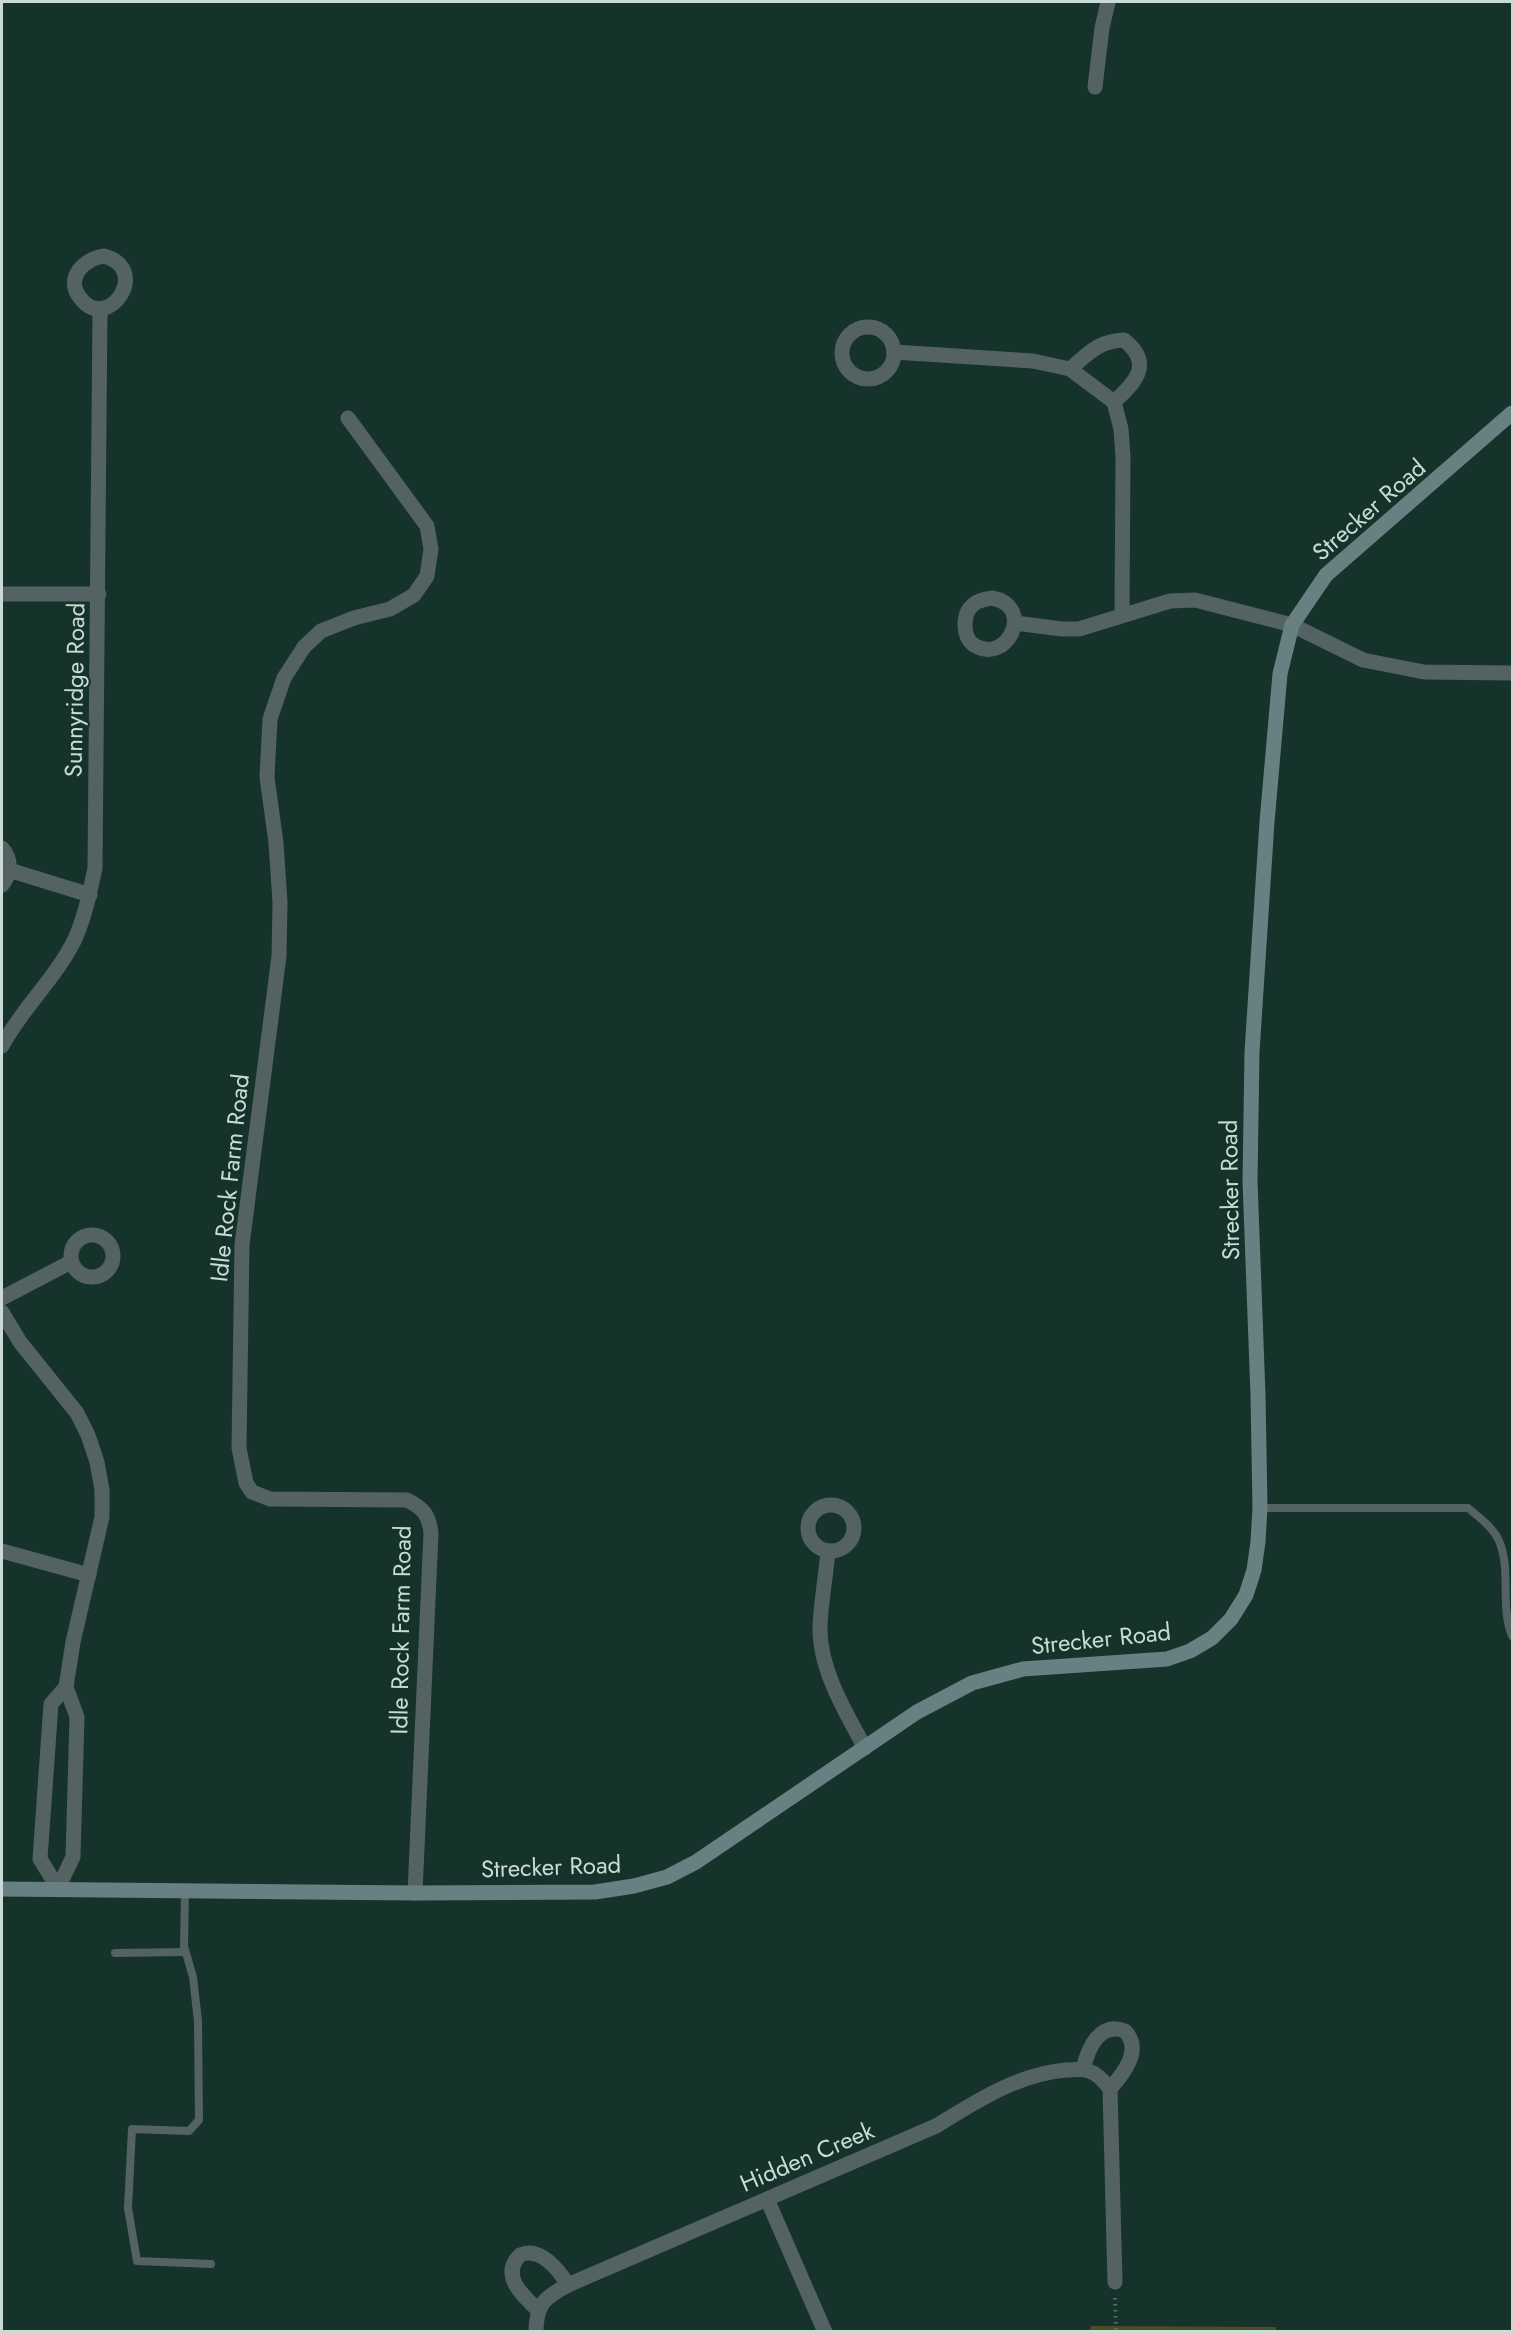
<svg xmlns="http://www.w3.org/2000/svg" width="1514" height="2333" font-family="Jost,sans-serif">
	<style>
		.green { fill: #504d24 }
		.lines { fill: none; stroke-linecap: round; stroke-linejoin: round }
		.path { stroke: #556f67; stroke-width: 4; stroke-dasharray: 1.5 4.5; stroke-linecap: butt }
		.lane { stroke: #546264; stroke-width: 8 }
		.street { stroke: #546264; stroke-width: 15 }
		.secondary { stroke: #698083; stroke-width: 15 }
		.labels { text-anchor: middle; stroke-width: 4.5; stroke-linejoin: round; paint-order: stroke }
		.street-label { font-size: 24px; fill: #cadbd5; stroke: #15332a }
	</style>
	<rect width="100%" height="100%" fill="#15332a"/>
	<path class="green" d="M1091 2326 1276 2327V2331H1089Z"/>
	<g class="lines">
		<path class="path" d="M1115 2298 1116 2332"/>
		<g class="lane">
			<path d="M1260 1508H1468C1480 1518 1494 1528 1500 1543 1511 1573 1500 1606 1512 1636"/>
			<path d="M185 1891 184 1946 193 1977 198 2021 199 2120 189 2131 132 2129 128 2208 137 2261 211 2264"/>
			<path d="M115 1953 185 1952"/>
		</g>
		<g class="street">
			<path d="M1095 87 1102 28 1108 2"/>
			<path d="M104 256C152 269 108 333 81 299 64 279 83 259 104 256Z"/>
			<circle cx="868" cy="353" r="26"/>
			<path d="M894 352 1033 361 1070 369 1114 402 1121 429 1123 457 1122 614"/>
			<path d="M1070 369C1089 353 1098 341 1124 340 1153 363 1137 381 1114 402"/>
			<path d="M348 418 427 526 431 549 427 576 414 595 390 609 354 618 321 631 304 647 284 678 270 719 267 777 276 843 280 902 279 956 242 1245 239 1448 246 1483 252 1492 270 1499 407 1500C423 1508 429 1515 431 1533L415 1893"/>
			<path d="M2 594H99"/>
			<path d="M992 598C1036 606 1007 666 974 645 962 637 962 613 974 604 979 600 986 599 992 598Z"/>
			<path d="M1015 623 1062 629H1079L1170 601 1195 600 1292 625 1363 660 1424 672 1512 673"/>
			<path d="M2 848C12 859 11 874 2 885"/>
			<path d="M9 870 90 895"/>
			<path d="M2 1046C22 1008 56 978 75 939 85 916 90 892 95 868L100 309"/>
			<circle cx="92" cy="1256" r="21"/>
			<path d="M2 1298 71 1262"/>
			<path d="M2 1312 20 1342 77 1413 88 1435 97 1462 102 1490V1517L73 1642 66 1687 77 1717 73 1857 58 1888"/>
			<circle cx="831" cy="1528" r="23"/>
			<path d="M2 1551 89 1575"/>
			<path d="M828 1551C826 1576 821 1601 820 1626 819 1669 845 1711 865 1748"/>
			<path d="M58 1888 40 1859 51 1704 66 1687"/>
			<path d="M1083 2069C1088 2049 1099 2021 1125 2031 1143 2050 1123 2074 1110 2089"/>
			<path d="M767 2199 825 2332"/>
			<path d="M538 2310C522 2295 500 2275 520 2255 540 2246 559 2270 568 2285"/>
			<path d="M536 2332C536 2304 545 2297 568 2285L936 2126C977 2101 1018 2074 1066 2070 1074 2070 1082 2068 1089 2071 1098 2074 1104 2081 1110 2089L1115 2282"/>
		</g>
		<path class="secondary" d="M2 1889 415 1893 595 1892 634 1886 667 1877 696 1862 917 1712 972 1683 1023 1669 1167 1659 1190 1651 1212 1638 1231 1619 1246 1595 1254 1570 1258 1542 1260 1508 1258 1395 1250 1181 1252 1052 1267 822 1280 674 1292 625 1326 575 1512 413"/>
	</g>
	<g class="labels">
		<g class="street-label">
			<text transform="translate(1369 510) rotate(-41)" y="8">Strecker Road</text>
			<text transform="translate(75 690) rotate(-89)" y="8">Sunnyridge Road</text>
			<text transform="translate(230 1178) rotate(-84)" y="8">Idle Rock Farm Road</text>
			<text transform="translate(1230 1190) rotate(-91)" y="8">Strecker Road</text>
			<text transform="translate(401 1630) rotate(-89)" y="8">Idle Rock Farm Road</text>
			<text transform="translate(1101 1639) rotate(-6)" y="8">Strecker Road</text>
			<text transform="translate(551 1867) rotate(-2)" y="8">Strecker Road</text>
			<text transform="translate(807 2157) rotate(-23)" y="8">Hidden Creek</text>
		</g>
	</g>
	<rect width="1514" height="2333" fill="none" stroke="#cadbd5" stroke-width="6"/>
</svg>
